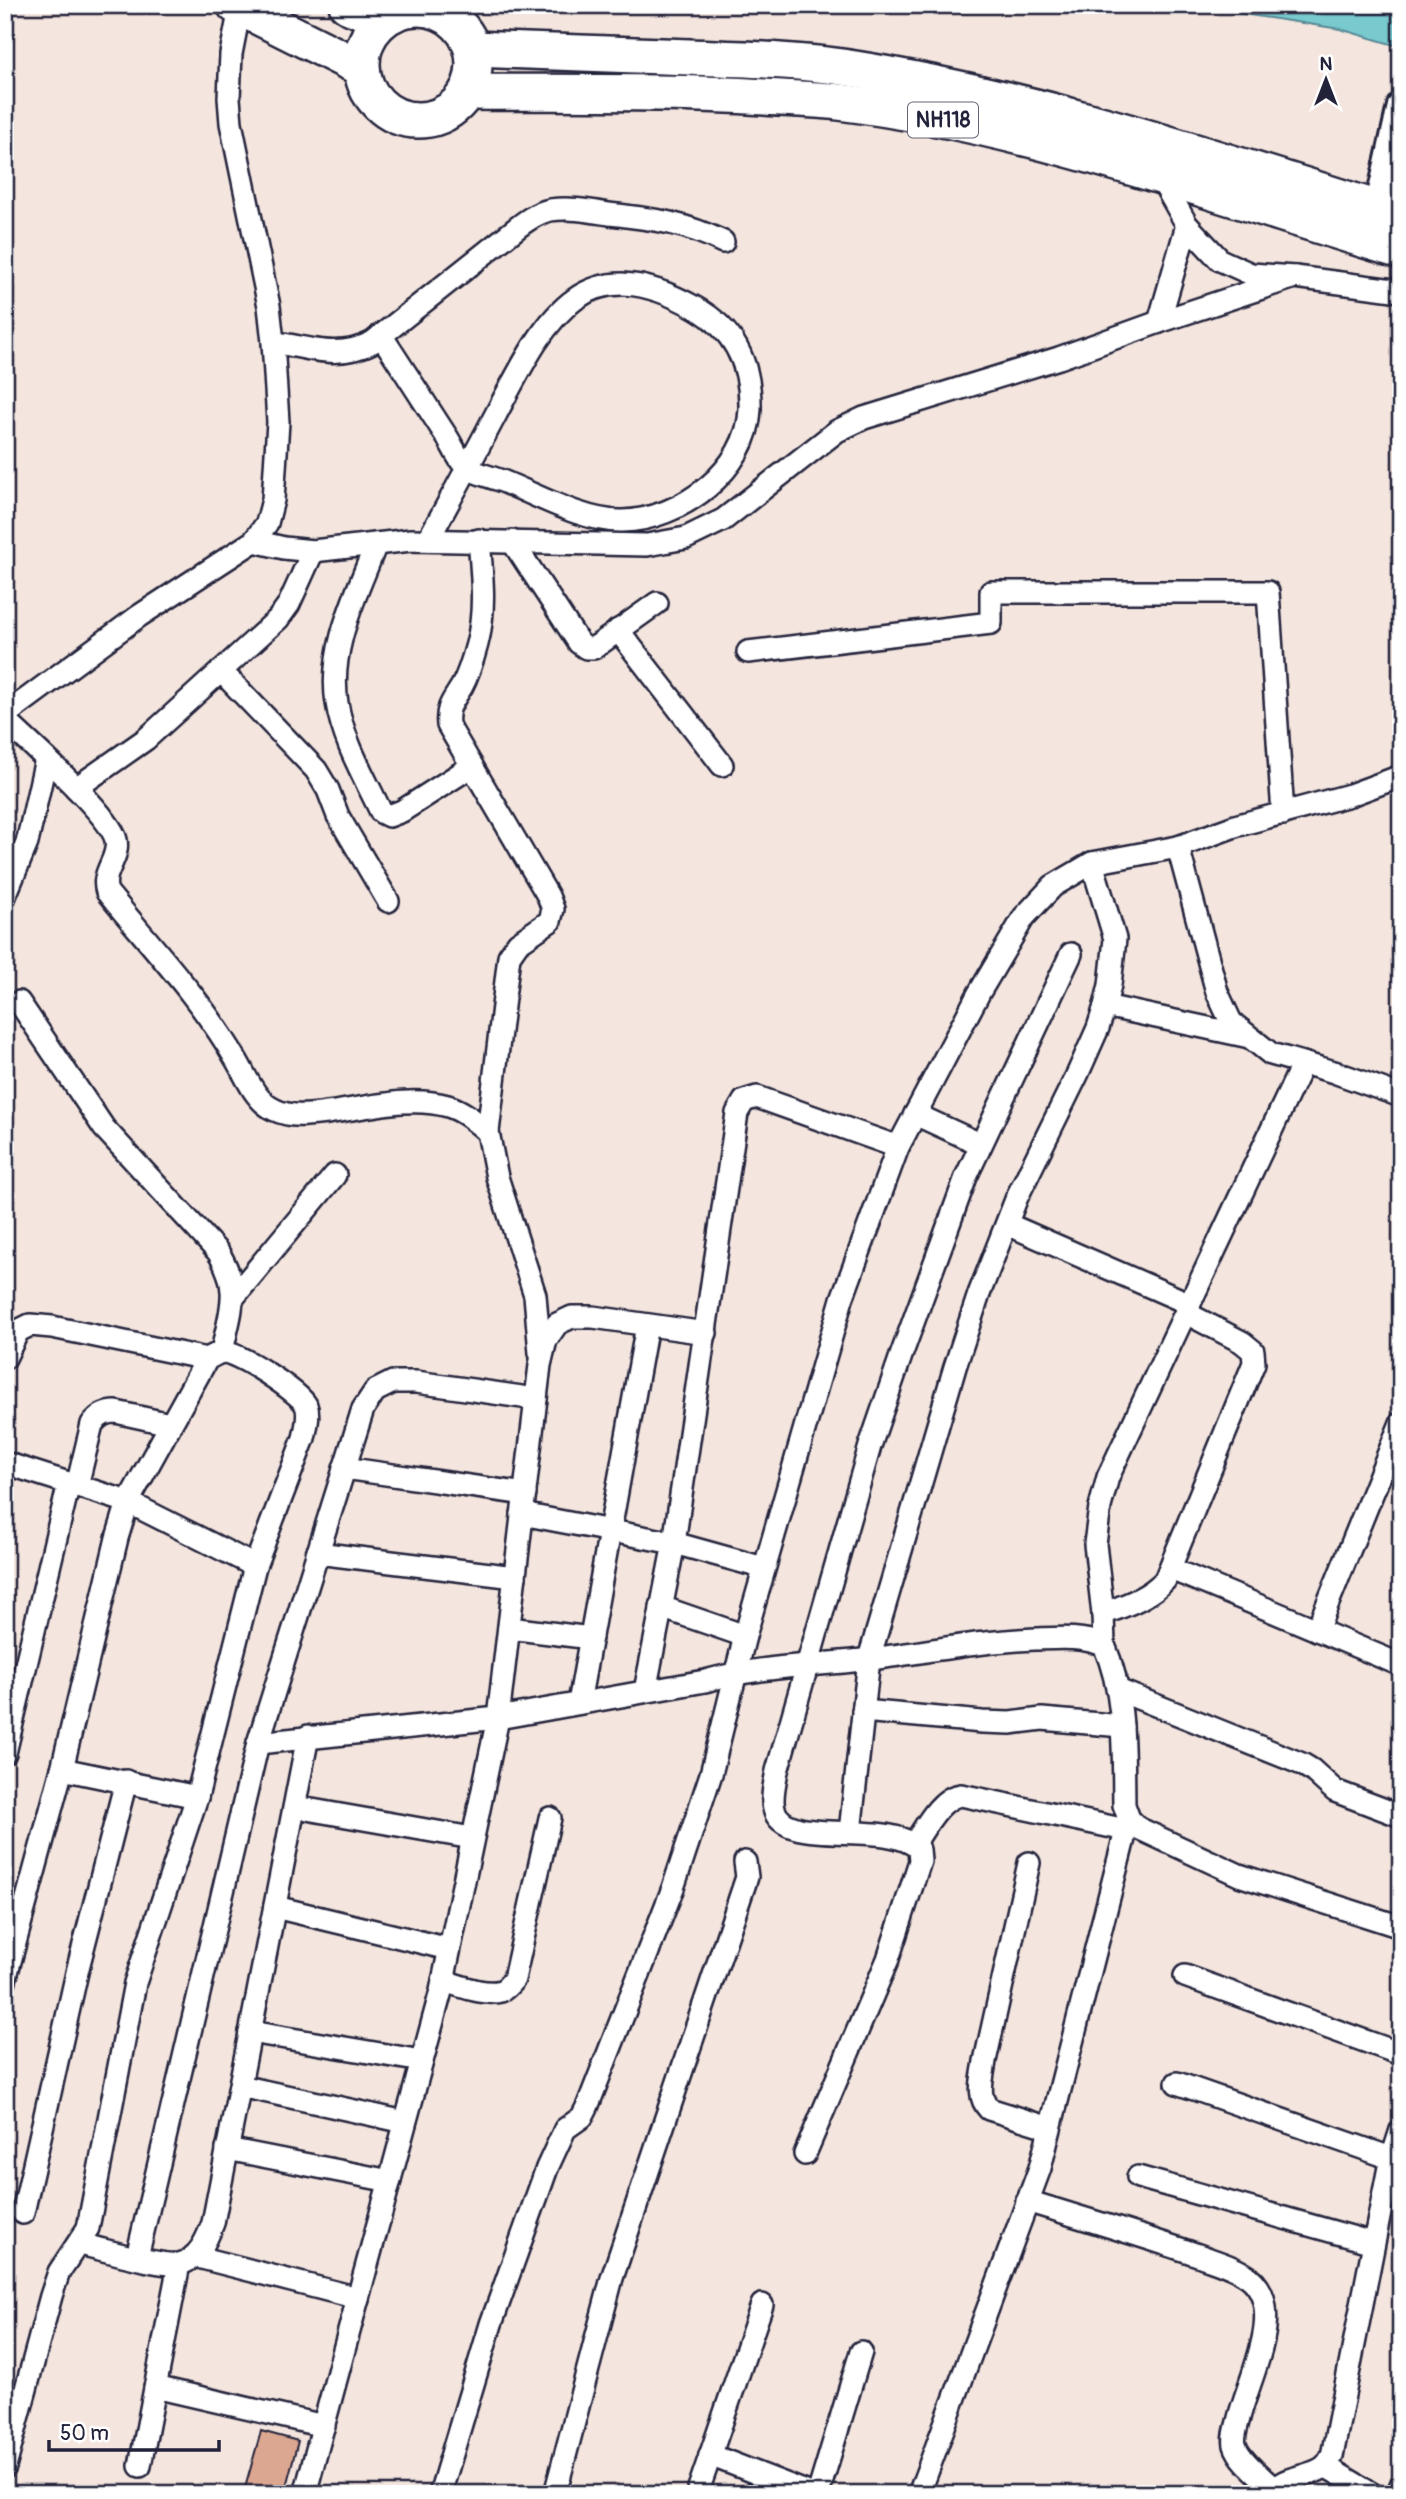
<svg xmlns="http://www.w3.org/2000/svg" width="1406" height="2499" font-family="Pangolin,sans-serif">
	<style>
		.water { fill: #78cacf; stroke: #568794; stroke-width: 2 }
		.building { fill: #dca790; stroke: #22223b; stroke-width: 2 }
		.lines { fill: none; stroke-linecap: round; stroke-linejoin: round }
		.minor-casing { stroke: #22223b; stroke-width: 26 }
		.tertiary-casing { stroke: #22223b; stroke-width: 32 }
		.trunk-casing { stroke: #22223b; stroke-width: 40 }
		.minor { stroke: #fff; stroke-width: 21 }
		.tertiary { stroke: #fff; stroke-width: 26 }
		.trunk { stroke: #fff; stroke-width: 35 }
		.labels { text-anchor: middle; stroke-width: 6; stroke-linejoin: round; paint-order: stroke }
		.shield { fill: #fff; stroke: #646476; stroke-width: 2 }
		.shield-label { font-size: 21px; font-weight: bold; fill: #22223b }
	</style>
	<rect width="100%" height="100%" fill="#f4e5de"/>
	<filter id="ink" filterUnits="userSpaceOnUse"><feTurbulence type="fractalNoise" baseFrequency=".0143" numOctaves="2"/><feDisplacementMap in="SourceGraphic" scale="14" xChannelSelector="R" yChannelSelector="G"/><feConvolveMatrix kernelMatrix="1 2 1 2 8 2 1 2 1" color-interpolation-filters="sRGB"/></filter>
	<g filter="url(#ink)">
		<path class="water" d="M1186 5H1401V47L1340 29Z"/>
		<path class="building" d="M261 2431 298 2441 284 2494H266L245 2488Z"/>
		<g class="lines">
			<defs>
				<g id="minor">
					<path d="M1160 177 1187 225 1220 260 1251 274 1295 277 1401 291"/>
					<path d="M1159 322 1187 225"/>
					<path d="M381 335C403 369 425 403 447 437 453 446 459 462 468 468 477 474 492 477 502 481 537 495 585 522 622 521 680 520 748 470 750 409 751 365 735 330 696 308 580 242 544 324 496 414 474 456 451 498 428 540"/>
					<path d="M273 342C310 348 338 360 373 342L513 231C524 222 536 213 550 210 570 207 590 211 609 214 653 219 683 222 723 242"/>
					<path d="M479 540C482 575 486 610 477 644 473 659 469 673 462 686 453 701 446 707 448 725L548 896 553 909 550 921 518 943 509 956 488 1132 497 1177 535 1295 540 1353"/>
					<path d="M254 541 284 548 313 551 411 540 647 545 686 538 723 520 837 431 864 418 1059 358 1159 322 1295 277"/>
					<path d="M512 541 579 643 586 648H594L657 603"/>
					<path d="M376 544C357 594 328 648 337 703 343 741 365 778 381 812L389 816 402 811 472 766"/>
					<path d="M618 630 722 765"/>
					<path d="M748 652 991 623V592H1268L1283 814"/>
					<path d="M221 671 316 770 328 790 338 816 388 901"/>
					<path d="M5 715 139 616 254 541 267 523 273 500 278 422 273 342 269 306 231 123 229 98 231 54 240 8"/>
					<path d="M5 720C28 742 110 814 116 840 120 859 100 872 107 892 151 946 202 1000 237 1061 247 1078 256 1102 275 1110 292 1118 309 1115 327 1113 366 1108 410 1095 448 1106 464 1111 476 1122 488 1132"/>
					<path d="M76 788 146 739 278 619 289 604 313 551"/>
					<path d="M1178 847 1217 992 1231 1022 1271 1054 1334 1072 1401 1096"/>
					<path d="M5 896 27 843 46 759"/>
					<path d="M19 1002 104 1128 218 1252C242 1290 230 1311 222 1352"/>
					<path d="M1105 1006 1245 1036"/>
					<path d="M915 1114 980 1144"/>
					<path d="M1007 1224 1190 1304"/>
					<path d="M233 1298 335 1175"/>
					<path d="M5 1358 18 1331 30 1325 52 1327 207 1359"/>
					<path d="M5 1463 128 1502 255 1566"/>
					<path d="M344 1468 525 1494"/>
					<path d="M77 1486 92 1424C99 1416 104 1412 116 1412L170 1424"/>
					<path d="M522 1514 674 1543 764 1568"/>
					<path d="M317 1553 515 1577"/>
					<path d="M1171 1569 1401 1665"/>
					<path d="M661 1607 745 1636"/>
					<path d="M1103 1614C1126 1605 1148 1598 1165 1580L1254 1363 1253 1351 1242 1342 1186 1313"/>
					<path d="M509 1628 591 1638"/>
					<path d="M1317 1630 1401 1423"/>
					<path d="M1104 1645 1103 1614 1095 1544 1100 1507 1108 1477 1303 1063"/>
					<path d="M1118 1690 1302 1764 1312 1770 1335 1791 1401 1816"/>
					<path d="M645 1691 674 1543 737 1113 744 1101 757 1097 898 1147"/>
					<path d="M579 1703 647 1325"/>
					<path d="M863 1711 982 1722 1010 1723 1042 1719 1122 1726"/>
					<path d="M258 1743 498 1718 705 1681C758 1666 815 1666 870 1659 925 1652 980 1641 1035 1639 1060 1638 1081 1636 1104 1645 1126 1696 1123 1751 1124 1805L1129 1819 1138 1828 1239 1875 1401 1927"/>
					<path d="M5 1753 69 1483"/>
					<path d="M62 1769 197 1797"/>
					<path d="M295 1807 472 1838"/>
					<path d="M850 1832 869 1659 955 1367 979 1294 1017 1197 1078 1073 1098 1028 1105 1006 1110 985 1115 939 1092 863"/>
					<path d="M914 1844C925 1828 940 1797 961 1795L1126 1830"/>
					<path d="M1029 1863 985 2061C983 2078 976 2096 989 2109L1050 2128"/>
					<path d="M275 1907 449 1949"/>
					<path d="M1185 1976 1401 2054"/>
					<path d="M5 1980 62 1769 117 1538 128 1502 207 1359C211 1357 218 1353 222 1352 237 1351 299 1392 306 1405 310 1415 306 1428 304 1438L255 1566 197 1797 135 1983 88 2228 59 2272 51 2296 5 2467"/>
					<path d="M443 1981C459 1985 484 1996 501 1991 506 1989 510 1984 514 1979L550 1818"/>
					<path d="M250 2032 422 2061"/>
					<path d="M1177 2083 1391 2158"/>
					<path d="M240 2086 405 2122"/>
					<path d="M227 2149 390 2181"/>
					<path d="M805 2154 888 1959 920 1861 919 1849C887 1817 784 1850 774 1809 771 1798 775 1782 777 1771L870 1446 902 1353 966 1177 1071 954"/>
					<path d="M1138 2177 1373 2243"/>
					<path d="M1027 2201C1085 2219 1144 2236 1201 2256 1217 2262 1236 2267 1250 2278 1287 2309 1248 2380 1239 2418 1237 2426 1233 2437 1235 2445 1240 2461 1262 2477 1274 2489"/>
					<path d="M23 2213 78 1968 126 1781"/>
					<path d="M79 2244C99 2248 161 2267 178 2264 198 2261 207 2239 213 2223L308 1736"/>
					<path d="M194 2256 358 2298"/>
					<path d="M137 2257 258 1743 363 1409 375 1391 393 1382H416L536 1399"/>
					<path d="M155 2387 324 2426"/>
					<path d="M710 2455 811 2494"/>
					<path d="M140 2466 179 2264"/>
					<path d="M1325 2466 1372 2494"/>
					<path d="M305 2494 441 1991 498 1718 540 1365 546 1340 557 1324 572 1317H593L706 1333"/>
					<path d="M440 2494 491 2324 547 2168 565 2129 582 2117 588 2105 673 1888 711 1774 745 1636 842 1299 898 1147 979 993 1024 917 1053 886 1092 863 1178 847 1235 826 1350 795 1401 776"/>
					<path d="M555 2494 612 2278 747 1877 745 1862"/>
					<path d="M697 2494 762 2305"/>
					<path d="M818 2494 861 2352"/>
					<path d="M919 2494 1040 2168 1129 1819"/>
					<path d="M1271 2494C1282 2474 1310 2479 1325 2466 1328 2463 1330 2459 1332 2456L1389 2167 1401 2130"/>
					<path d="M1398 2494 1401 2485"/>
				</g>
				<path id="tertiary" d="M1378 209 1401 106"/>
				<g id="trunk">
					<path d="M235 5 361 68"/>
					<path d="M347 5 383 20"/>
					<circle cx="418" cy="64" r="56"/>
					<path d="M473 49C546 52 618 55 690 57 743 59 797 60 849 68 1039 98 1218 159 1401 216"/>
					<path d="M468 92C567 93 666 91 765 97 789 99 814 99 839 102 1031 126 1216 195 1401 251"/>
				</g>
			</defs>
			<use href="#minor" class="minor-casing"/>
			<use href="#tertiary" class="tertiary-casing"/>
			<use href="#trunk" class="trunk-casing"/>
			<use href="#minor" class="minor"/>
			<use href="#tertiary" class="tertiary"/>
			<use href="#trunk" class="trunk"/>
		</g>
	</g>
	<g class="labels">
		<rect class="shield" x="908" y="102.5" width="70" height="35" rx="5"/>
		<g class="shield-label">
			<text x="943" y="127">NH118</text>
		</g>
	</g>
	<rect width="1406" height="2499" fill="none" stroke="#fff" stroke-width="28"/>
	<rect x="14" y="14" width="1378" height="2471" fill="none" stroke="#22223b" stroke-width="2.5" filter="url(#ink)"/>
	<g transform="translate(1326 80)" stroke="#ffffff" stroke-width="5" paint-order="stroke">
	<path d="M0-5L12 26L0 18L-12 26Z" fill="#22223b"/>
	<text y="-10" font-size="19" font-weight="bold" text-anchor="middle" fill="#22223b">N</text>
	</g>
	<path d="M49 2440v10h170v-10" fill="none" stroke="#22223b" stroke-width="3.5"/>
	<text x="60" y="2440" font-size="21" fill="#22223b" stroke="#ffffff" stroke-width="5" paint-order="stroke">50 m</text>
</svg>
